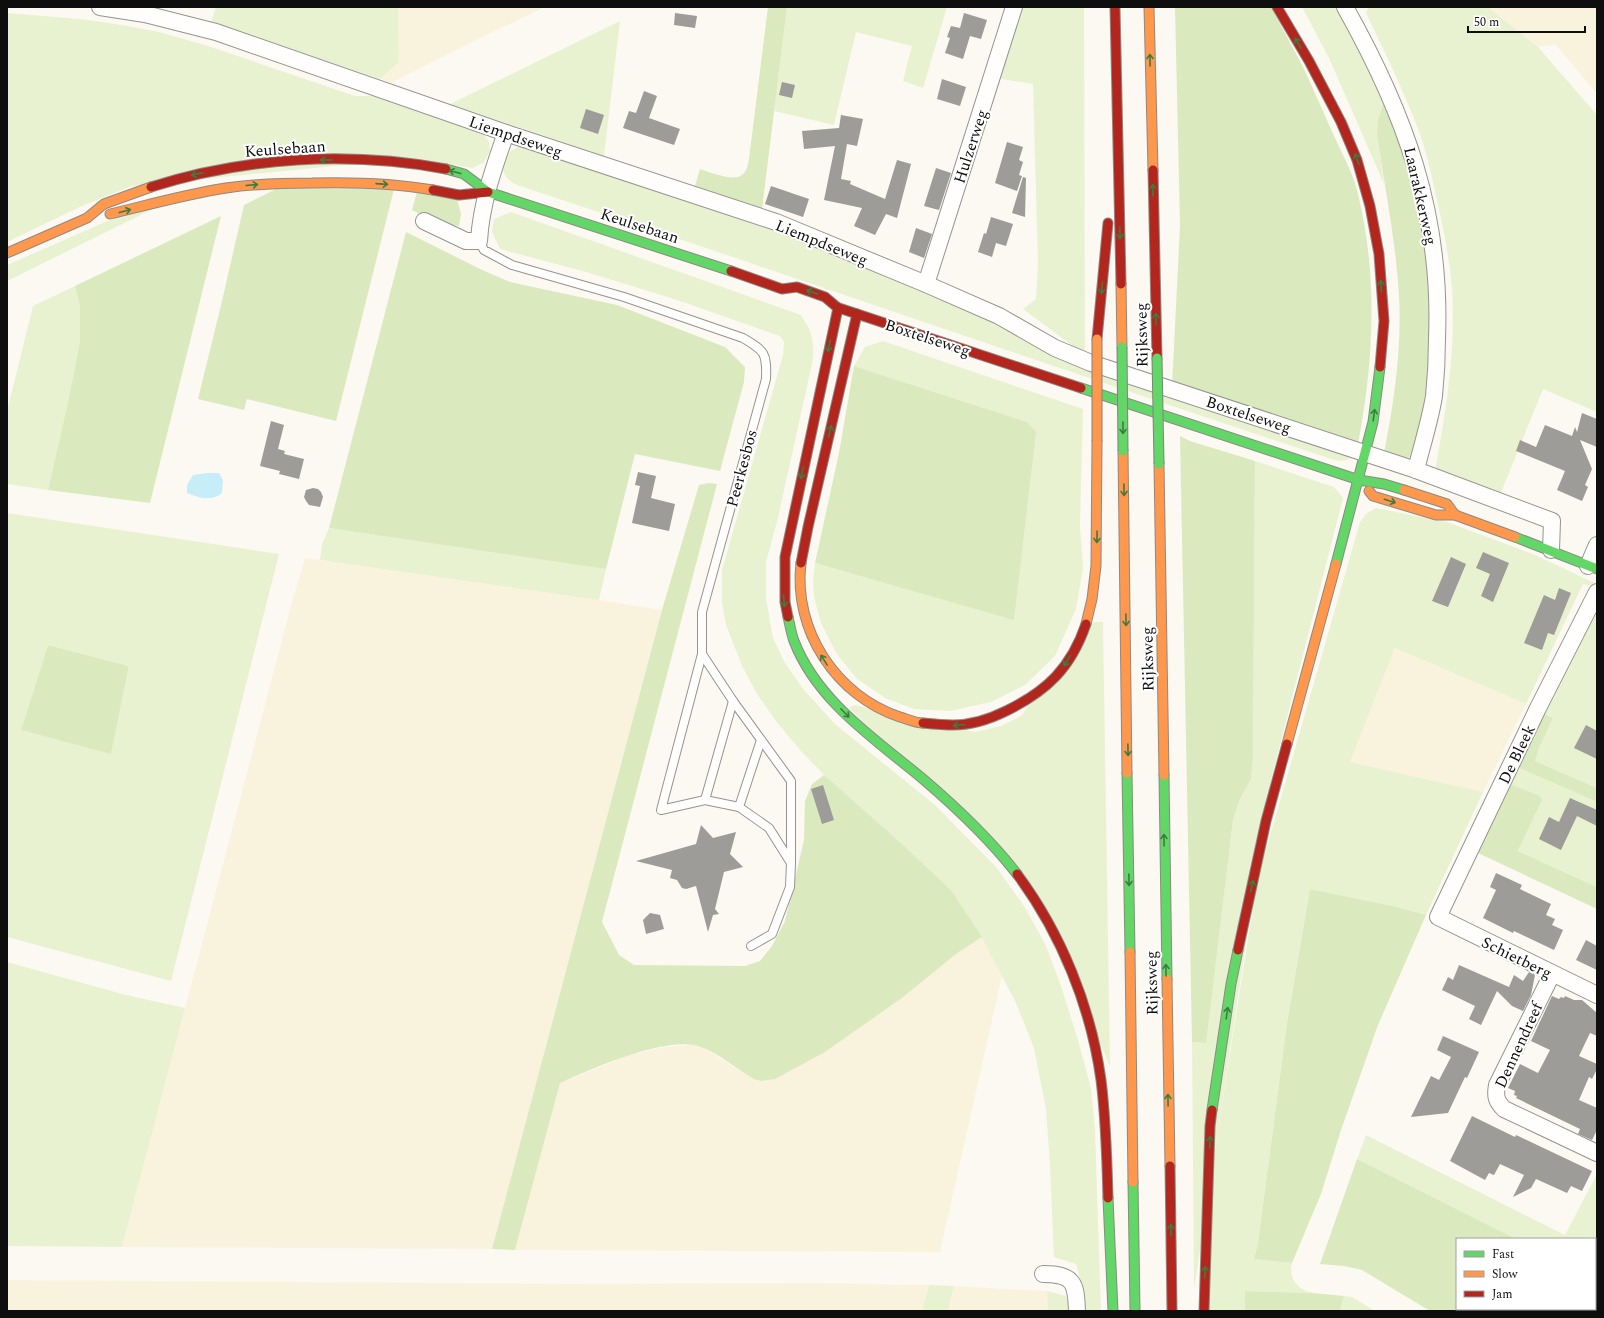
<svg xmlns="http://www.w3.org/2000/svg" width="1604" height="1318" font-family="Spectral,serif">
	<style>
		.farmland { fill: #f9f3de }
		.green { fill: #e9f2d0; fill-rule: evenodd }
		.forest { fill: #daeabe }
		.water { fill: #c7eef8 }
		.building { fill: #9e9c98 }
		.lines { fill: none; stroke-linecap: round; stroke-linejoin: round }
		.lane-casing { stroke: #959491; stroke-width: 10 }
		.street-casing { stroke: #959491; stroke-width: 18 }
		.fast-casing { stroke: #8c8a87; stroke-width: 11 }
		.slow-casing { stroke: #8c8a87; stroke-width: 11 }
		.jam-casing { stroke: #8c8a87; stroke-width: 11 }
		.lane { stroke: #fffefd; stroke-width: 8 }
		.street { stroke: #fffefd; stroke-width: 16 }
		.fast { stroke: #63d668; stroke-width: 9 }
		.slow { stroke: #ff974d; stroke-width: 9 }
		.jam { stroke: #b3261e; stroke-width: 9 }
		.fast-bridge-casing { stroke: #82817e; stroke-width: 11; stroke-linecap: butt }
		.slow-bridge-casing { stroke: #82817e; stroke-width: 11; stroke-linecap: butt }
		.fast-bridge { stroke: #63d668; stroke-width: 9 }
		.slow-bridge { stroke: #ff974d; stroke-width: 9 }
		.oneway { stroke: #3d7c40 }
		.labels { text-anchor: middle; stroke-width: 4; stroke-linejoin: round; paint-order: stroke }
		.street-label { font-size: 16px; fill: #0e0e0e; stroke: #fff }
	</style>
	<rect width="100%" height="100%" fill="#fcf9f2"/>
	<g class="farmland">
		<path d="M398 7H545L480 38 391 83 380 79 399 62Z"/>
		<path d="M1488 7H1597V94L1555 44 1538 47Z"/>
		<path d="M305 558 599 600 662 610 492 1249 122 1247 292 602Z"/>
		<path d="M1395 648 1526 704 1483 792 1350 762Z"/>
		<path d="M982 937 1002 976 940 1252 515 1250 560 1083 627 1056 664 1047 691 1045 701 1046 743 1073 761 1081 825 1052 902 998 956 954Z"/>
		<path d="M7 1280 569 1284 815 1283 929 1285 922 1311H7Z"/>
		<path d="M954 1286 1047 1291 1048 1311H948Z"/>
	</g>
	<g class="green">
		<path d="M216 7H398L399 62 380 79 211 22Z"/>
		<path d="M787 7H947L923 88 903 81 912 46 856 32 834 125 774 111Z"/>
		<path d="M1018 7H1084L1085 355 1023 309 1036 299 1038 264 1033 84 995 78Z"/>
		<path d="M1302 7H1344L1386 96 1377 136 1384 184 1329 58Z"/>
		<path d="M1369 7H1488L1538 47 1597 115V412L1543 389 1500 495 1435 471C1446 411 1456 350 1452 288 1449 256 1443 226 1436 196 1431 173 1426 150 1418 129 1403 89 1384 51 1366 13Z"/>
		<path d="M7 13 80 19 122 25 159 32 208 46 355 96H373L398 103 482 132 489 142 490 151 484 162 473 168 415 158 132 186 82 206 7 242Z"/>
		<path d="M620 21 604 156 450 104Z"/>
		<path d="M523 146 759 224 982 315 1353 455 1347 460 1338 461 1331 459C1061 370 793 276 523 187 518 185 513 184 509 180 495 167 507 148 523 146Z"/>
		<path d="M159 206 7 281V265L112 219Z"/>
		<path d="M511 212 801 315C812 333 814 338 813 359L778 518 766 562V598L773 638 785 663 804 690 835 724 935 805 997 868 1026 909 1046 946 1061 986 1078 1040 1091 1088 1095 1129 1101 1311H1086L1083 1289 1076 1264 1054 1257 1050 1166 1046 1109 1034 1048 1016 1003 982 938 951 890 901 843 828 779 800 750 776 721 757 694 742 666 726 625 722 603V570L783 355 784 342 780 336 674 299 586 272 500 249 492 232 494 219Z"/>
		<path d="M75 286 80 307V341L68 402 48 490 7 484V411L33 306Z"/>
		<path d="M883 341 1083 409 1080 526 1083 568 1076 609 1055 656 1025 685 991 702 950 711 914 709 887 699 857 679 836 653 821 623 814 597 813 580 815 563 1014 619 1027 422 854 366 865 347Z"/>
		<path d="M1255 461 1334 487 1343 498 1270 784 1194 1290 1192 1042 1205 1043 1233 820 1240 799 1251 779 1253 759Z"/>
		<path d="M1376 508 1447 522 1533 554 1597 584V587L1583 584 1526 704 1395 648 1350 762 1483 792 1426 915 1393 906 1310 889 1287 1023 1258 1243 1254 1259 1292 1263C1288 1278 1298 1290 1313 1293L1245 1291V1311H1202L1210 1182 1257 881 1360 522 1367 513Z"/>
		<path d="M7 513 279 554 171 981 7 937ZM48 645 129 666 111 753 21 730Z"/>
		<path d="M329 528 579 564 606 569 599 600 320 560 322 544Z"/>
		<path d="M1597 605V788L1535 761 1539 748 1553 718 1543 713Z"/>
		<path d="M1094 622H1103L1110 1067 1043 902 849 708 854 705 975 732 1001 726 1021 716Z"/>
		<path d="M1517 767 1597 802V887L1518 851 1542 800 1510 784Z"/>
		<path d="M7 962 126 995 185 1008 122 1247 7 1246Z"/>
		<path d="M1366 1135 1565 1235 1597 1174V1279L1595 1278V1239H1516L1357 1159Z"/>
		<path d="M929 1285 954 1286 948 1311H922Z"/>
		<path d="M1047 1291 1066 1296 1070 1311H1048Z"/>
		<path d="M1344 1296 1352 1297 1375 1311H1340Z"/>
	</g>
	<g class="forest">
		<path d="M768 7H787L762 209 695 186 700 169C710 172 735 183 743 174 747 171 748 164 749 159Z"/>
		<path d="M1175 7H1271C1282 28 1294 49 1305 71 1315 93 1325 116 1335 138 1343 156 1354 175 1358 194 1378 277 1374 360 1358 444L1172 386 1180 226Z"/>
		<path d="M1386 96 1402 135 1429 248 1431 385 1417 453C1403 462 1398 458 1384 453 1394 402 1402 348 1399 296 1396 242 1385 189 1377 136L1378 120Z"/>
		<path d="M278 188 394 189 336 421 247 399 244 410 198 399 222 301 244 205Z"/>
		<path d="M417 192 457 199 461 214 459 226 441 224 412 210Z"/>
		<path d="M221 216 150 503 48 490 68 402 80 341V307L75 286Z"/>
		<path d="M406 232 480 269 510 282 617 305 725 347 745 367 744 382 720 471 635 454 606 569 329 528Z"/>
		<path d="M854 366 1027 422 1036 432 1014 620 815 563 839 453Z"/>
		<path d="M1180 436 1190 441 1255 461 1253 759 1251 779 1240 799 1233 820 1206 1043 1192 1042Z"/>
		<path d="M709 483 717 484 602 922 619 955 634 965 745 966 760 961 772 946 785 921 804 840 805 801 812 784 824 775 901 843 951 890 982 937 956 954 902 998 825 1052 775 1079 761 1081 754 1079C736 1069 720 1054 701 1047 669 1034 591 1069 560 1083L515 1250 492 1249 662 610 699 485Z"/>
		<path d="M48 645 129 666 111 754 21 730Z"/>
		<path d="M1543 713 1553 718 1539 748 1535 761 1597 788V802L1517 767Z"/>
		<path d="M1510 784 1540 796 1542 800 1518 851 1597 887V909L1478 853Z"/>
		<path d="M1310 889 1393 906 1426 915 1378 1025 1341 1130 1321 1194 1292 1263 1254 1259 1258 1243 1287 1023Z"/>
		<path d="M1357 1159 1516 1239H1457V1309H1595V1278L1597 1279V1311H1430L1362 1270 1344 1266 1320 1264Z"/>
		<path d="M1245 1291 1313 1293 1344 1296 1340 1311H1245Z"/>
	</g>
	<path class="water" d="M207 473H219L223 480 222 493C211 502 199 498 187 493V485L193 475Z"/>
	<g class="building">
		<path d="M675 13 697 16 695 28 674 25Z"/>
		<path d="M964 13 987 20 981 39 970 36 963 59 945 53 950 38 947 37 951 26 960 28Z"/>
		<path d="M942 79 966 87 960 106 937 99Z"/>
		<path d="M782 82 795 85 792 98 779 95Z"/>
		<path d="M644 91 657 96 649 118 680 129 674 145 623 128 629 111 636 113Z"/>
		<path d="M586 109 604 115 598 134 580 128Z"/>
		<path d="M841 115 863 119 857 146 847 144 841 179 851 181 850 184 885 199 897 160 911 164 897 218 886 214 875 235 854 226 862 208 824 200 835 146 804 149 802 131 839 128Z"/>
		<path d="M1007 142 1023 147 1019 160 1023 162 1019 175 1022 176 1017 191 995 183Z"/>
		<path d="M936 168 951 173 939 210 924 206Z"/>
		<path d="M1023 177 1026 178 1025 217 1012 213Z"/>
		<path d="M771 186 809 199 803 217 765 204Z"/>
		<path d="M991 217 1013 224 1006 246 996 243 992 257 978 252 984 233 986 234Z"/>
		<path d="M916 228 932 234 924 258 909 252Z"/>
		<path d="M1582 413 1597 419V447L1580 440 1592 469 1585 485 1588 487 1582 501 1557 490 1565 471 1516 451 1520 440 1536 447 1545 425 1572 436 1575 427 1577 432Z"/>
		<path d="M271 421 284 425 278 449 285 451 284 454 304 459 299 479 279 474 280 471 260 466Z"/>
		<path d="M638 472 656 476 651 498 675 504 669 531 632 523 640 486 635 485Z"/>
		<path d="M313 488 318 489 321 492 323 497 320 507 309 505 306 501 304 497 306 490Z"/>
		<path d="M1483 552 1509 563 1493 602 1481 596 1490 574 1476 568Z"/>
		<path d="M1451 557 1466 564 1448 607 1432 601Z"/>
		<path d="M1559 588 1571 593 1554 635 1548 633 1542 650 1524 643 1544 595 1555 600Z"/>
		<path d="M1586 725 1597 731V759L1574 748Z"/>
		<path d="M823 785 834 820 822 824 811 789Z"/>
		<path d="M1570 798 1597 810V826L1577 816 1561 850 1539 839 1549 817 1559 822Z"/>
		<path d="M701 825 713 838 736 832 730 854 743 867 724 872 715 909 719 914 713 915 708 932 696 886 686 889 682 888 677 880 670 878 672 870 636 861 696 844Z"/>
		<path d="M1496 873 1522 885 1520 889 1551 904 1546 915 1555 919 1552 925 1563 930 1554 950 1514 931 1513 933 1483 918 1496 890 1490 887Z"/>
		<path d="M650 913 660 915 664 929 646 934 643 920Z"/>
		<path d="M1586 940 1597 946V970L1576 960Z"/>
		<path d="M1459 965 1509 987 1514 975 1523 981 1529 972 1535 975 1531 995 1523 1011 1512 1006 1497 991 1481 1025 1469 1019 1475 1006 1442 990 1448 977 1453 980Z"/>
		<path d="M1552 996 1559 999 1561 997 1564 998 1565 996 1574 1000H1582L1597 1013V1036L1590 1033 1579 1056 1597 1064V1069L1592 1079 1589 1077 1579 1100 1597 1108V1130L1592 1140 1578 1134 1580 1129 1516 1098 1517 1096 1514 1095 1515 1091 1508 1088 1520 1064 1538 1073 1550 1050 1531 1041Z"/>
		<path d="M1443 1036 1479 1052 1467 1078 1465 1077 1448 1113 1411 1117 1431 1076 1439 1080 1451 1057 1437 1050Z"/>
		<path d="M1472 1116 1515 1137 1516 1135 1592 1171 1582 1191 1571 1186 1567 1193 1536 1179 1531 1188 1513 1197 1524 1175 1500 1164 1494 1175 1489 1173 1485 1180 1450 1161Z"/>
	</g>
	<g class="lines">
		<defs>
			<g id="lane">
				<path d="M479 241 484 250 512 265 624 297 743 338C765 351 767 353 766 379L702 612V654L733 701 791 781V863"/>
				<path d="M702 654 661 810 705 800 739 807 769 828 791 863 790 887 772 934 751 946"/>
				<path d="M705 800 733 701"/>
				<path d="M739 807 761 740"/>
			</g>
			<g id="street">
				<path d="M100 7 145 14 216 32 506 133 776 222 926 284 999 316 1055 348 1091 363 1416 470 1552 521 1551 550"/>
				<path d="M1345 7C1405 114 1442 214 1437 338 1437 357 1436 377 1434 396 1430 421 1422 445 1416 470"/>
				<path d="M424 221 466 241H479C481 204 494 167 506 133"/>
				<path d="M926 284 1014 7"/>
				<path d="M1588 566 1597 545"/>
				<path d="M1597 592 1538 708 1438 917 1597 995"/>
				<path d="M1552 974 1497 1085C1495 1096 1496 1101 1504 1109L1597 1153"/>
				<path d="M1043 1274C1074 1274 1076 1283 1077 1311"/>
			</g>
			<g id="fast">
				<path d="M446 169 464 174 488 192 731 271"/>
				<path d="M1081 388 1359 480 1384 484 1404 490"/>
				<path d="M1515 537 1597 569"/>
				<path d="M1336 564 1373 422 1380 367"/>
				<path d="M788 617C790 625 791 633 794 641 817 701 875 739 923 779 957 808 989 838 1017 874"/>
				<path d="M1127 773 1130 952"/>
				<path d="M1164 775 1167 979"/>
				<path d="M1212 1110 1231 984 1238 950"/>
				<path d="M1133 1182 1135 1311"/>
				<path d="M1108 1198 1113 1311"/>
			</g>
			<g id="slow">
				<path d="M1149 7 1153 170"/>
				<path d="M110 214C148 205 187 194 226 188 254 184 283 183 312 183 352 182 393 183 433 190"/>
				<path d="M7 253 87 218 104 204 151 187"/>
				<path d="M1121 284 1122 347"/>
				<path d="M1123 451 1127 773"/>
				<path d="M1159 464 1164 775"/>
				<path d="M1404 490 1447 504 1455 515"/>
				<path d="M1369 491 1373 496 1436 515H1455L1515 537"/>
				<path d="M801 563C793 630 836 696 900 717 907 719 915 723 923 723"/>
				<path d="M1086 624 1092 599 1096 566 1097 442"/>
				<path d="M1287 744 1336 564"/>
				<path d="M1130 952 1133 1182"/>
				<path d="M1167 979 1170 1166"/>
			</g>
			<g id="jam">
				<path d="M1115 7 1121 284"/>
				<path d="M1277 7 1309 61 1341 122 1357 160 1370 206 1379 254 1384 321 1380 367"/>
				<path d="M1153 170 1157 358"/>
				<path d="M151 187C245 157 349 151 446 169"/>
				<path d="M433 190 459 195 488 192"/>
				<path d="M731 271 782 289 797 287 825 297 838 308"/>
				<path d="M839 308 1081 388"/>
				<path d="M1097 339 1108 223"/>
				<path d="M801 563 808 527 857 314"/>
				<path d="M788 617 785 602V557L838 308"/>
				<path d="M923 723C933 724 943 725 953 725 971 725 990 719 1006 711 1047 691 1071 668 1086 624"/>
				<path d="M1017 874C1061 933 1091 1007 1101 1080 1106 1119 1107 1159 1108 1198"/>
				<path d="M1238 950 1266 821 1287 744"/>
				<path d="M1170 1166 1172 1311"/>
				<path d="M1204 1311 1210 1126 1212 1110"/>
			</g>
		</defs>
		<use href="#lane" class="lane-casing"/>
		<use href="#street" class="street-casing"/>
		<use href="#fast" class="fast-casing"/>
		<use href="#slow" class="slow-casing"/>
		<use href="#jam" class="jam-casing"/>
		<use href="#lane" class="lane"/>
		<use href="#street" class="street"/>
		<use href="#fast" class="fast"/>
		<use href="#slow" class="slow"/>
		<use href="#jam" class="jam"/>
		<defs>
			<g id="fast-bridge">
				<path d="M1122 347 1123 451"/>
				<path d="M1157 358 1159 464"/>
			</g>
			<path id="slow-bridge" d="M1097 339V442"/>
		</defs>
		<use href="#fast-bridge" class="fast-bridge-casing"/>
		<use href="#slow-bridge" class="slow-bridge-casing"/>
		<use href="#fast-bridge" class="fast-bridge"/>
		<use href="#slow-bridge" class="slow-bridge"/>
	</g>
	<defs><path id="oneway-shaft" d="M-6 0H5M1.5-3L5.5 0L1.5 3" fill="none" stroke-width="1.6" stroke-linecap="round" stroke-linejoin="round"/></defs>
	<g class="oneway">
		<use href="#oneway-shaft" transform="translate(1298 43) rotate(-121)"/>
		<use href="#oneway-shaft" transform="translate(1150 60) rotate(-91)"/>
		<use href="#oneway-shaft" transform="translate(1357 159) rotate(-110)"/>
		<use href="#oneway-shaft" transform="translate(326 160) rotate(179)"/>
		<use href="#oneway-shaft" transform="translate(455 172) rotate(-165)"/>
		<use href="#oneway-shaft" transform="translate(197 174) rotate(167)"/>
		<use href="#oneway-shaft" transform="translate(382 184) rotate(4)"/>
		<use href="#oneway-shaft" transform="translate(252 185) rotate(-5)"/>
		<use href="#oneway-shaft" transform="translate(1153 190) rotate(-91)"/>
		<use href="#oneway-shaft" transform="translate(125 211) rotate(-15)"/>
		<use href="#oneway-shaft" transform="translate(1120 233) rotate(89)"/>
		<use href="#oneway-shaft" transform="translate(1381 286) rotate(-94)"/>
		<use href="#oneway-shaft" transform="translate(1102 288) rotate(95)"/>
		<use href="#oneway-shaft" transform="translate(812 292) rotate(-161)"/>
		<use href="#oneway-shaft" transform="translate(1156 319) rotate(-91)"/>
		<use href="#oneway-shaft" transform="translate(829 346) rotate(102)"/>
		<use href="#oneway-shaft" transform="translate(1374 415) rotate(-82)"/>
		<use href="#oneway-shaft" transform="translate(1123 428) rotate(90)"/>
		<use href="#oneway-shaft" transform="translate(830 431) rotate(-77)"/>
		<use href="#oneway-shaft" transform="translate(802 473) rotate(102)"/>
		<use href="#oneway-shaft" transform="translate(1124 490) rotate(89)"/>
		<use href="#oneway-shaft" transform="translate(1390 501) rotate(17)"/>
		<use href="#oneway-shaft" transform="translate(1097 537) rotate(91)"/>
		<use href="#oneway-shaft" transform="translate(784 601) rotate(84)"/>
		<use href="#oneway-shaft" transform="translate(1126 620) rotate(89)"/>
		<use href="#oneway-shaft" transform="translate(824 660) rotate(-122)"/>
		<use href="#oneway-shaft" transform="translate(1067 661) rotate(122)"/>
		<use href="#oneway-shaft" transform="translate(845 713) rotate(45)"/>
		<use href="#oneway-shaft" transform="translate(959 725) rotate(175)"/>
		<use href="#oneway-shaft" transform="translate(1128 750) rotate(89)"/>
		<use href="#oneway-shaft" transform="translate(1164 840) rotate(-91)"/>
		<use href="#oneway-shaft" transform="translate(1129 880) rotate(89)"/>
		<use href="#oneway-shaft" transform="translate(1252 886) rotate(-78)"/>
		<use href="#oneway-shaft" transform="translate(1166 970) rotate(-91)"/>
		<use href="#oneway-shaft" transform="translate(1227 1013) rotate(-82)"/>
		<use href="#oneway-shaft" transform="translate(1168 1100) rotate(-91)"/>
		<use href="#oneway-shaft" transform="translate(1210 1142) rotate(-88)"/>
		<use href="#oneway-shaft" transform="translate(1171 1230) rotate(-91)"/>
		<use href="#oneway-shaft" transform="translate(1205 1272) rotate(-88)"/>
	</g>
	<g class="labels">
		<g class="street-label">
			<text transform="translate(516 136) rotate(19)" y="6">Liempdseweg</text>
			<text transform="translate(970 146) rotate(-72)" y="6">Hulzerweg</text>
			<text transform="translate(285 148) rotate(-4)" y="6">Keulsebaan</text>
			<text transform="translate(1421 196) rotate(77)" y="6">Laarakkerweg</text>
			<text transform="translate(640 225) rotate(18)" y="6">Keulsebaan</text>
			<text transform="translate(822 242) rotate(22)" y="6">Liempdseweg</text>
			<text transform="translate(1141 335) rotate(-91)" y="6">Rijksweg</text>
			<text transform="translate(928 337) rotate(18)" y="6">Boxtelseweg</text>
			<text transform="translate(1249 414) rotate(18)" y="6">Boxtelseweg</text>
			<text transform="translate(741 468) rotate(-75)" y="6">Peerkesbos</text>
			<text transform="translate(1147 659) rotate(-91)" y="6">Rijksweg</text>
			<text transform="translate(1516 754) rotate(-64)" y="6">De Bleek</text>
			<text transform="translate(1517 957) rotate(26)" y="6">Schietberg</text>
			<text transform="translate(1151 983) rotate(-91)" y="6">Rijksweg</text>
			<text transform="translate(1518 1045) rotate(-65)" y="6">Dennendreef</text>
		</g>
	</g>
	<rect width="1604" height="1318" fill="none" stroke="#0e0e0e" stroke-width="16"/>
	<rect x="1456" y="1238" width="140" height="72" fill="#ffffff" stroke="#9f9f9f"/>
	<rect x="1464" y="1251" width="20" height="6" fill="#63d668" stroke="#9f9f9f"/>
	<text x="1492" y="1258" font-size="12" fill="#0e0e0e">Fast</text>
	<rect x="1464" y="1271" width="20" height="6" fill="#ff974d" stroke="#9f9f9f"/>
	<text x="1492" y="1278" font-size="12" fill="#0e0e0e">Slow</text>
	<rect x="1464" y="1291" width="20" height="6" fill="#b3261e" stroke="#9f9f9f"/>
	<text x="1492" y="1298" font-size="12" fill="#0e0e0e">Jam</text>
	<path d="M1468 26v6h117v-6" fill="none" stroke="#0e0e0e" stroke-width="2"/>
	<text x="1474" y="26" font-size="12" fill="#0e0e0e" stroke="#ffffff" stroke-width="3" paint-order="stroke">50 m</text>
</svg>
